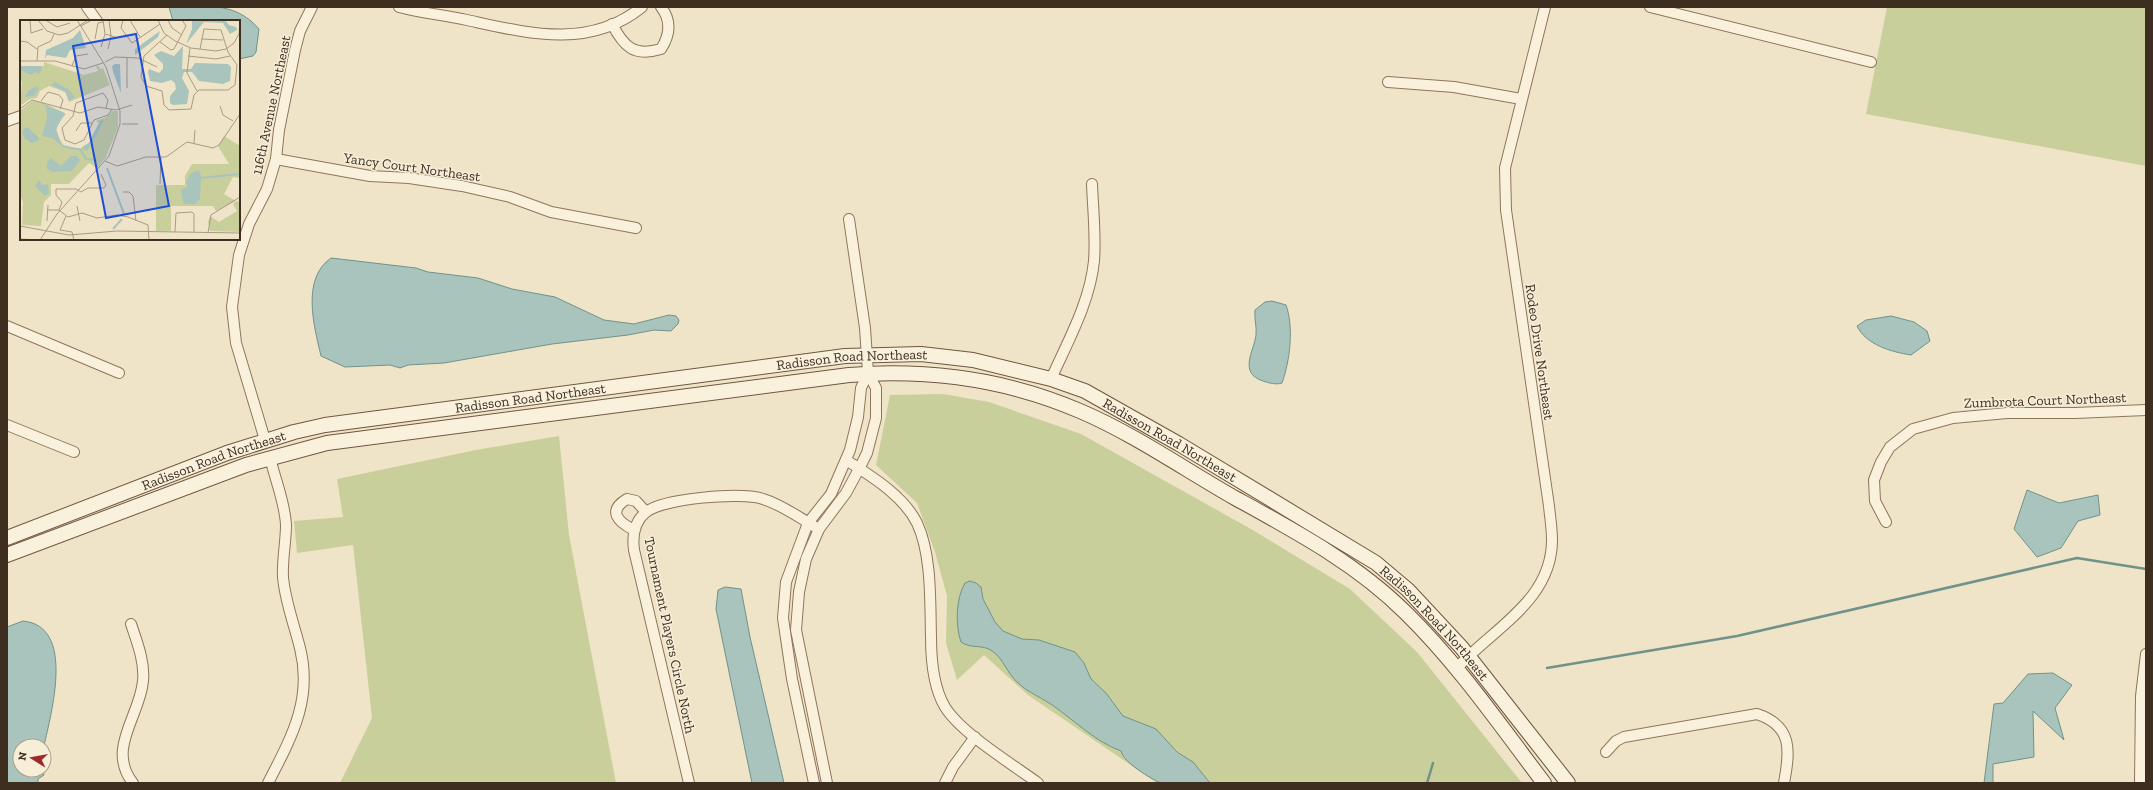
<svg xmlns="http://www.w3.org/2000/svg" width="2153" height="790" font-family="'Zilla Slab',serif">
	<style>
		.green { fill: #c9cf9b }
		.water { fill: #a9c4bc; stroke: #6f938a }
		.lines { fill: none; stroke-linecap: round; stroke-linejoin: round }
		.stream { stroke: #6f938a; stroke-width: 2.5 }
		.minor-casing { stroke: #8d765c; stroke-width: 12 }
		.secondary-casing { stroke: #6f573f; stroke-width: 16 }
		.minor { stroke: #faf1dc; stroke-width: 10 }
		.secondary { stroke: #faf1dc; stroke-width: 14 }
		.labels { text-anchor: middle; stroke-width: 3; stroke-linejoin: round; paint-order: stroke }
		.street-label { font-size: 14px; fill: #3d2e20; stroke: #f7eed8 }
		.inset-river { fill: none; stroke: #a9c4bc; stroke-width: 2 }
		.inset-road { fill: none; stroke: #a89b85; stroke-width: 1 }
		.view { fill: #1d4ed8; fill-opacity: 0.15; stroke: #1d4ed8; stroke-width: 2 }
		.inset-edge { fill: none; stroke: #3d2e20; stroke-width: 2 }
	</style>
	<rect width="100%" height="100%" fill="#f0e4c8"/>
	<g class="green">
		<path d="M1887 7H2146V166L1866 114Z"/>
		<path d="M943 394 989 402 1081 434 1251 529 1350 589 1417 652 1522 783H1157L1028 695 984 655 957 680 946 643 947 596 935 552 917 503 876 465 890 395Z"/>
		<path d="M559 436 569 535 616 783H340L372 718 353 545 297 553 294 521 343 517 337 479 476 450Z"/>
	</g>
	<g class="water">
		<path d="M169 7C204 7 234 0 259 29L256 52 253 56 239 59V21H173Z"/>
		<path d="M331 258 416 268 428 272 478 278 512 289 555 297 604 320 634 324 669 315 676 316 679 320 678 324 671 331 654 330 628 335 552 344 444 363 408 365 400 368 390 365 345 367 321 356C314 326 301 279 331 258Z"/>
		<path d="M1272 301 1286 305C1294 327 1290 361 1282 383 1276 385 1269 383 1263 381 1238 373 1254 351 1256 335 1257 327 1254 319 1255 310L1265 302Z"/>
		<path d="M1891 316 1914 322 1927 331 1930 341 1911 355C1892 352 1866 345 1857 326L1866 320Z"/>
		<path d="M2027 490 2059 503 2098 495 2100 515 2078 521 2061 548 2037 557 2014 529Z"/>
		<path d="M970 581 976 583 981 587 983 599 995 622 1003 631 1022 639 1039 640 1075 652 1084 663 1091 679 1106 693 1123 716 1156 729 1177 752 1193 762 1210 783C1201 783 1168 786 1161 783 1151 779 1123 762 1121 751 1096 742 1076 722 1055 707 1043 698 1028 693 1017 682 1007 673 1003 658 992 651 983 644 970 649 961 642 955 625 956 598 965 583Z"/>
		<path d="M725 587 741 589 750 637 784 783H752L716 609 718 590Z"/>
		<path d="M23 621C76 626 51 713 44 746H20V770H43L44 775 38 779V783H7V627Z"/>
		<path d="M2053 673 2072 685 2055 708 2064 740 2033 711 2034 757 1993 764V783H1984L1994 704 2003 703 2028 674Z"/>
	</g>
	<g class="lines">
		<g class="stream">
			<path d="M1547 668 1737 636 2077 558 2146 569"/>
			<path d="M1427 783 1433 763"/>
		</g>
		<defs>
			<g id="minor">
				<path d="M87 7 97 21"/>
				<path d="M399 7C421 13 445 15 467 20 527 33 589 50 642 7"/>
				<path d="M1650 7 1871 62"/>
				<path d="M612 24C624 47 634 57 661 49 670 35 672 21 661 7"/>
				<path d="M1388 82 1454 87 1521 99"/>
				<path d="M7 121 21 116"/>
				<path d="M276 159 370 176 409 178 462 186 510 197 551 212 636 228"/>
				<path d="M7 326 119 373"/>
				<path d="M1051 379C1068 341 1090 302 1094 261 1096 236 1093 210 1092 184"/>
				<path d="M7 425 74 452"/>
				<path d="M265 440 236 343 232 307 239 255 249 224 267 189 276 159 279 130 295 50 300 31 312 7"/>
				<path d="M846 460C871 476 903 495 917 523 932 555 930 602 931 637 931 660 933 687 945 707 961 733 1012 764 1038 783"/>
				<path d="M1886 522 1875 501 1874 480 1881 462 1890 447 1913 429 1953 418 2007 413H2075L2146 410"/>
				<path d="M634 530C618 522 607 511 627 499L636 501 646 512"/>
				<path d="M131 624C137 642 145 662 143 681 140 716 106 749 133 783"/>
				<path d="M1456 669C1492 629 1552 601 1552 540 1552 528 1550 517 1549 506L1506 210 1505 168 1545 7"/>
				<path d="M1606 752 1616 741 1624 737 1757 714C1793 726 1790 751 1784 783"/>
				<path d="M268 783C291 738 313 700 300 648 294 624 285 601 283 577 282 560 286 542 286 525 285 502 275 480 270 457"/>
				<path d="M689 783 634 550C632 535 634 522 646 512 664 498 741 492 763 499 783 505 801 519 819 529"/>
				<path d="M814 783 792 679 783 618 786 582 808 523 831 494 850 450 858 417 861 388 868 373"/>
				<path d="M827 783 796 630 799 592 806 559 819 529 846 493 859 469 867 453 876 418V388L868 373 865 328 849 219"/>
				<path d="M945 783 953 767 975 737"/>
				<path d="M2140 783 2141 696 2146 654"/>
			</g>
			<g id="secondary">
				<path id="s1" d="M7 538 227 453 294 432 325 425 845 356 921 354 973 360 1051 379 1085 391 1179 444 1376 563 1408 590 1462 648 1568 783"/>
				<path d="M7 555 246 465 327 443 849 375C928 369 1006 379 1080 411 1134 434 1184 469 1235 498 1295 531 1357 564 1406 613 1458 664 1500 725 1544 783"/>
			</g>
		</defs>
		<use href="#minor" class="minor-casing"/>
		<use href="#secondary" class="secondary-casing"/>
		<use href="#minor" class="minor"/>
		<use href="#secondary" class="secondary"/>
	</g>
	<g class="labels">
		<g class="street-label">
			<text transform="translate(271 105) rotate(-78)" y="5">116th Avenue Northeast</text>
			<text transform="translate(412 167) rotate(8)" y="5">Yancy Court Northeast</text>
			<text transform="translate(1540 352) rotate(82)" y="5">Rodeo Drive Northeast</text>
			<text dy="5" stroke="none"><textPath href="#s1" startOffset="869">Radisson Road Northeast</textPath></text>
			<text dy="5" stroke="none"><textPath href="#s1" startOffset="545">Radisson Road Northeast</textPath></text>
			<text transform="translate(2045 400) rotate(-2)" y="5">Zumbrota Court Northeast</text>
			<text dy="5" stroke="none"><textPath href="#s1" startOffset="1205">Radisson Road Northeast</textPath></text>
			<text dy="5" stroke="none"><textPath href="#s1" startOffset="221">Radisson Road Northeast</textPath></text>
			<text dy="5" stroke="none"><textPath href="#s1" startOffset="1529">Radisson Road Northeast</textPath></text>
			<text transform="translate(670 635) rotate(78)" y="5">Tournament Players Circle North</text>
		</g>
	</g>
	<g transform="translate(20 20)">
		<rect width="220" height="220" fill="#f0e4c8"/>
		<path d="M24 42 64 55 78 51 76 46H79L80 49 83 48 90 65 49 82 45 72 29 66 20 71 17 78 10 79 0 86 2 62 0 60V46H24ZM12 81 22 82 46 94 38 103 36 113 44 126 52 128H61L69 123 79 103 76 101 86 97 92 91H98V107L86 137 77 148 69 143 49 164H31V175L24 182 21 206 2 205 3 182 0 175V91ZM204 116 220 126V158L213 157 204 174 216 181 196 191 193 186H151V211H136V165H165V156L172 144H209L198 126ZM217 181 220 183V212L190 211 188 202 190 196 199 202 217 191 213 184Z" fill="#c9cf9b"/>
		<path d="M172 0H205L209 5 216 7 217 10 210 14 203 3 184 2 166 24 172 9ZM60 10 66 28 50 30 46 38 27 35 25 39 26 30 53 18ZM140 11 138 17 115 35V29ZM163 26 162 49H171L175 43 208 44 211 47 210 61 203 64 179 61 172 52H164L162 58 169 71 167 84 153 85 150 83V76L156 69 155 63 151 60 142 63 130 61 128 52 129 49 139 53 143 49V44L134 35 141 31 154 36ZM95 44H100L101 73 93 52 92 46ZM0 46H21L22 50 19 54 15 52 11 55 0 50ZM35 62 48 69 55 77 49 81 46 72 31 65ZM17 66 19 68 14 76 5 77 8 71ZM22 84 45 93 36 109 42 126 32 118 22 116 27 99 26 87ZM84 100 73 121 67 131 64 130 62 127 69 123 80 101ZM7 107 18 117 19 120 12 123 4 118 2 111ZM51 136H57L60 140 52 151 32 152 27 149V142L31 138 41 146ZM179 150 181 156 180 179 175 184H166L163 183 161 170 168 166 166 162 171 153ZM19 160 22 165 28 164 29 173 25 176 15 166Z" fill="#a9c4bc"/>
		<path class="inset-river" d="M42 126 61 130 66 139 77 140M87 148 104 194M180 158 220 154M93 209 102 199"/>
		<path class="inset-road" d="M10 0 11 13 23 9M18 0 27 11 39 15 48 13 68 0M83 0 85 14 95 17M103 0 101 8 112 23 140 4M110 0 120 17M138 0 144 13 155 21 171 28 196 31 206 29 214 23 219 14 220 0M148 0 152 8 162 15M27 1 37 7 50 3M61 6 72 0M147 15 124 36 121 57 126 66 142 71 144 85 149 90 171 89 174 75 179 70H208L215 65 217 45 208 32 201 10 184 9 180 29M75 19 78 3 83 2M181 19 203 20M0 21 7 22 17 29M140 22 151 30 154 29 166 6 162 0M81 27 85 14M170 28 167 53 177 71M88 29 91 16 89 0M168 36 196 39 210 36M107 38V68M0 41H35L64 49 83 43M17 41 18 27 31 21 34 14M85 42 95 37 118 38 137 47M52 46 56 36 68 34M21 81 28 72 39 75 43 80 40 89M200 86 203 95 213 101M86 88 88 80 83 73 56 83 53 96 42 108 45 120 55 124 64 120 74 100 88 95 92 89M0 89 12 80 60 93 78 87 96 90 112 85M102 104H118M56 111 61 103H72M174 123 175 110M85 141 97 146 126 137H146L167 122 193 128 199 125 220 94M140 164 141 137M103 172H109L113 176 116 201M57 186 60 201M27 190H39L48 197 62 193 77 198 97 195 108 197 128 205 129 220M39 190 42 182 36 175V169H56L61 172 68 168H84L86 165 81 154M46 196 40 210 52 212 54 220M27 201 28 185M0 206 27 211M27 211 49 215 97 211 220 213M155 212 156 193 172 192 174 194V212M188 213 191 195 220 177M0 219 19 220M20 220 37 194 89 136 100 104V91L86 47 57 0"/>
		<path class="view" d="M116 14 149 186 86 198 53 26Z"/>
		<rect width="220" height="220" class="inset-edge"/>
	</g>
	<rect width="2153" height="790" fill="none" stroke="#3d2e20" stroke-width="16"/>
	<g transform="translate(32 758) rotate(281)"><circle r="19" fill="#f7eed8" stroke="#ada18e"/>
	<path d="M0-3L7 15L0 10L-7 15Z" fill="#9e2a2b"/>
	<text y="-6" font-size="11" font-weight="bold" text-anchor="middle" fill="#3d2e20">N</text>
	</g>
</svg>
